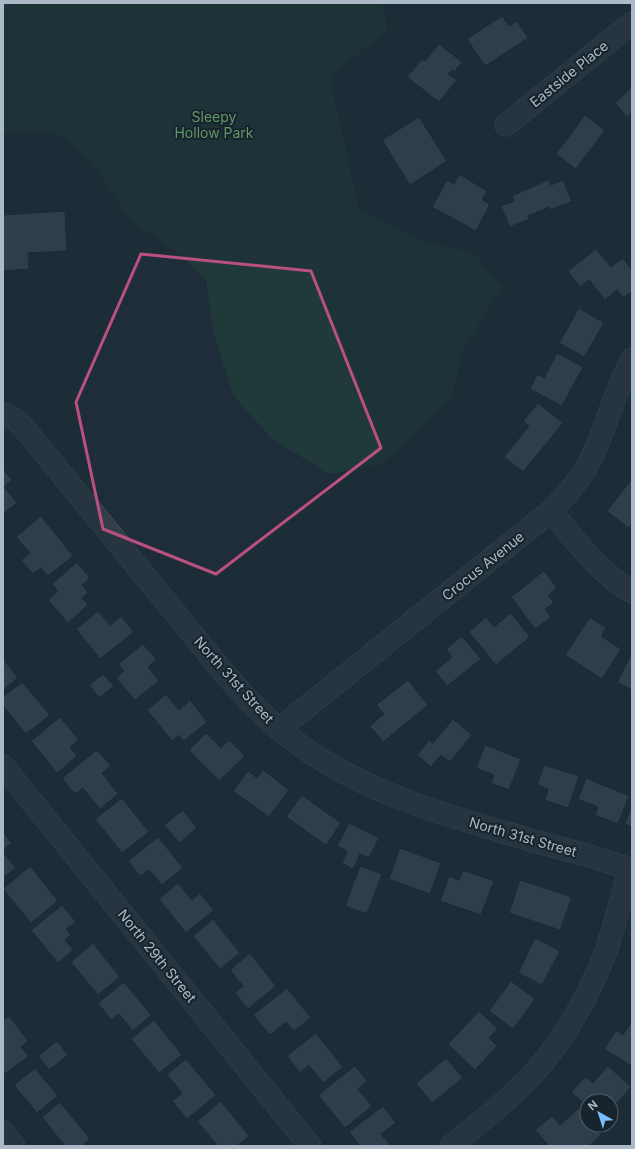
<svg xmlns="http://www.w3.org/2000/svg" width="635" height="1149" font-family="Inter,sans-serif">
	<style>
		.green { fill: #203a39 }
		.building { fill: #435563; stroke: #192630 }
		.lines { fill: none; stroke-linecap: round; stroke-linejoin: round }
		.minor-casing { stroke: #4f5c67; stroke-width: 23 }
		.minor { stroke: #323f49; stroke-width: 22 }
		.marked { fill: none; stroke: #ba5080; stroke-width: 3; stroke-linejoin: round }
		.labels { text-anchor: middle; stroke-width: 4; stroke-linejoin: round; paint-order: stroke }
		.street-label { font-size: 14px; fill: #acb9c6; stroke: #17232d }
		.park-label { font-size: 14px; fill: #619867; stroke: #17232d }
	</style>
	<rect width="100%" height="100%" fill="#1e2d39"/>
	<path class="green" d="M3 3H383L387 32 329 75 359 210 423 242 473 252 501 287 462 352 452 397 381 464 329 474 271 438 233 395 213 331 206 280 186 259 142 228 123 209 89 158 56 133 13 131 3 132Z"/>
	<g class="building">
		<path d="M502 16 509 26 517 21 528 38 485 66 467 39Z"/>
		<path d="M439 44 462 62 454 72 452 70 448 74 457 80 439 102 407 77 422 59 425 61Z"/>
		<path d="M632 87V112L627 117 615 103Z"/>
		<path d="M585 115 605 130 576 169 556 154Z"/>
		<path d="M419 117 447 161 410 185 382 140Z"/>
		<path d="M459 174 487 191 482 200 490 204 476 231 432 207 447 180 454 184Z"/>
		<path d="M548 180 551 185 563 180 572 201 550 210 549 207 528 216 529 219 510 227 501 206 514 201 512 196Z"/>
		<path d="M65 211 67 251 28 253 29 269 3 271V215Z"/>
		<path d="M596 249 611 267 623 258 632 270V291L623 298 617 290 605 300 589 280 580 287 568 271Z"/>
		<path d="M579 308 604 323 584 357 559 343Z"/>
		<path d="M557 353 583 367 562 406 530 389 537 374 544 378Z"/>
		<path d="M538 403 563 423 523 472 504 457 529 426 523 421Z"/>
		<path d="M3 469 12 480 4 487 17 503 3 514Z"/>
		<path d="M632 479V523L628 528 607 511Z"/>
		<path d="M41 516 73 556 48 576 41 568 33 574 21 560 30 553 16 537Z"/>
		<path d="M77 562 90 578 82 585 88 593 82 598 88 605 68 623 48 600 58 591 52 584Z"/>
		<path d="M544 571 557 588 548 595 554 603 545 609 551 617 535 629 511 597Z"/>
		<path d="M98 611 110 625 121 616 134 632 100 659 76 629Z"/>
		<path d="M511 613 530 637 496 665 469 632 486 617 494 627Z"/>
		<path d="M590 617 606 628 601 636 621 649 602 679 565 655Z"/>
		<path d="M462 636 481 659 447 686 435 671 452 657 446 649Z"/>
		<path d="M143 644 156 659 148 667 159 681 135 700 116 678 124 671 118 664Z"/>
		<path d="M632 653V690L617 682Z"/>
		<path d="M3 659 18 678 3 690Z"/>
		<path d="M103 674 114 686 99 698 89 685Z"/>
		<path d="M408 680 428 705 383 742 370 726 384 714 376 705Z"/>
		<path d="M22 682 50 715 26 734 3 706V697Z"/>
		<path d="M166 694 179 710 190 700 207 722 184 741 179 735 172 741 147 710Z"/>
		<path d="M60 717 79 740 70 747 77 756 57 773 31 741Z"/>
		<path d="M453 719 472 735 450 762 441 755 431 767 417 755 429 740 433 743Z"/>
		<path d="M206 733 221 748 229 740 245 756 219 781 189 750Z"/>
		<path d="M485 745 521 759 509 790 491 783 494 775 476 768Z"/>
		<path d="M97 750 111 766 102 773 118 794 100 809 83 788 75 794 62 778Z"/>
		<path d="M544 765 579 776 568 808 545 800 548 789 537 785Z"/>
		<path d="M263 770 289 790 269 817 233 791 248 771 257 778Z"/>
		<path d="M586 778 629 796 618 824 595 815 598 807 578 799Z"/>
		<path d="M302 795 341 823 326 845 286 817Z"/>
		<path d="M122 798 149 832 122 853 95 819Z"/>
		<path d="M632 805V827L625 824Z"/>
		<path d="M183 810 197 828 179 843 164 825Z"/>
		<path d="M349 823 379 838 369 858 360 854 353 869 342 863 347 851 337 846Z"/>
		<path d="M3 832 12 843 3 850Z"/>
		<path d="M158 837 183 868 162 885 149 870 140 876 128 861Z"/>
		<path d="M400 848 441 863 430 894 389 879Z"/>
		<path d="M3 852 16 868 3 878Z"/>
		<path d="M30 866 58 901 31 923 3 889Z"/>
		<path d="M360 866 382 874 367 914 345 906Z"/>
		<path d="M463 870 494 881 481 915 440 901 449 876 459 880Z"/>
		<path d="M520 880 572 897 560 930 509 913Z"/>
		<path d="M178 883 192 900 200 893 214 910 186 933 159 899Z"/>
		<path d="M62 905 76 922 66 929 71 935 65 940 73 950 58 963 31 930Z"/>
		<path d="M213 919 240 953 220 969 193 936Z"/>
		<path d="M535 938 560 951 542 985 518 973Z"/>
		<path d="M93 943 120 977 98 995 71 962Z"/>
		<path d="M250 953 276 986 248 1009 235 993 243 986 230 970Z"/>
		<path d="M511 981 535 999 513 1029 489 1011Z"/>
		<path d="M124 982 151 1015 133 1031 119 1014 111 1020 98 1003Z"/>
		<path d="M287 988 311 1018 294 1031 286 1022 270 1035 253 1015Z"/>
		<path d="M479 1011 498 1029 489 1038 497 1046 475 1070 448 1044Z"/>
		<path d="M9 1016 28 1041 21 1047 29 1056 5 1074 3 1071V1021Z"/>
		<path d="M154 1020 182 1055 159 1073 131 1039Z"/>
		<path d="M632 1021V1066L604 1049 616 1030 623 1035Z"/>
		<path d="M316 1033 343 1067 323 1083 309 1065 300 1073 287 1056Z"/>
		<path d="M57 1041 68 1055 49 1070 38 1056Z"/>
		<path d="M446 1058 463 1078 432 1103 416 1083Z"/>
		<path d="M186 1059 216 1095 187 1119 172 1101 182 1093 167 1074Z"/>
		<path d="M355 1066 367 1081 358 1089 372 1106 345 1128 318 1095Z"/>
		<path d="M608 1066 631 1087 611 1110V1101H587V1106L571 1092 585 1077 593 1083Z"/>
		<path d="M35 1068 58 1096 37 1113 14 1085Z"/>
		<path d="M221 1101 249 1136 237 1146H218L197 1121Z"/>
		<path d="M60 1102 90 1139 82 1146H65L42 1117Z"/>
		<path d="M383 1106 396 1123 381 1134 391 1146H360L349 1132Z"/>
		<path d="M578 1109 587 1119V1125H592L601 1135 589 1146H549L535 1130 552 1116 560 1125Z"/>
	</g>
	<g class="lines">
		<defs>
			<g id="minor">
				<path d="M506 125 632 23"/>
				<path d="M3 413 16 420 24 428 225 674C247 699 269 723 297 743 370 797 459 819 545 844 574 852 604 859 632 870"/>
				<path d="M551 511C576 541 599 573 632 592"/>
				<path d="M279 729 551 511C567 495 582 478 592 457 607 425 615 390 632 359"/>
				<path d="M3 766 310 1146"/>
				<path d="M3 1132 14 1146"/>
				<path d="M451 1146C479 1123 508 1101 533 1074 566 1038 589 995 606 951 615 924 622 896 630 869"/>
			</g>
		</defs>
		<use href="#minor" class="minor-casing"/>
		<use href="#minor" class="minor"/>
	</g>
	<path d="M0 0H635V1149H0ZM141 254 311 271 381 448 216 574 103 529 76 402Z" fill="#1e2d39" fill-opacity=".55" fill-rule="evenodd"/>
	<path class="marked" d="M141 254 311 271 381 448 216 574 103 529 76 402Z"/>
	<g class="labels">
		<g class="street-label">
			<text transform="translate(569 74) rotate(-39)" y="5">Eastside Place</text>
			<text transform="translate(483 566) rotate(-39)" y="5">Crocus Avenue</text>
			<text transform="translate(234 680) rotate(48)" y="5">North 31st Street</text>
			<text transform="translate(523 837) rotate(16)" y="5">North 31st Street</text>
			<text transform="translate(157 956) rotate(51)" y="5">North 29th Street</text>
		</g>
		<g class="park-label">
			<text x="214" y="122">Sleepy<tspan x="214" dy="16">Hollow Park</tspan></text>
		</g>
	</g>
	<rect width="635" height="1149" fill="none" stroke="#acb9c6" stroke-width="8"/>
	<g transform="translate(599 1113) rotate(321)"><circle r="19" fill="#17232d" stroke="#535f6a"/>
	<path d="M0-3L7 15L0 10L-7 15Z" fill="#78beff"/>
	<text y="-6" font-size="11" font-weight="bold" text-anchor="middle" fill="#acb9c6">N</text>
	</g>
</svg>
